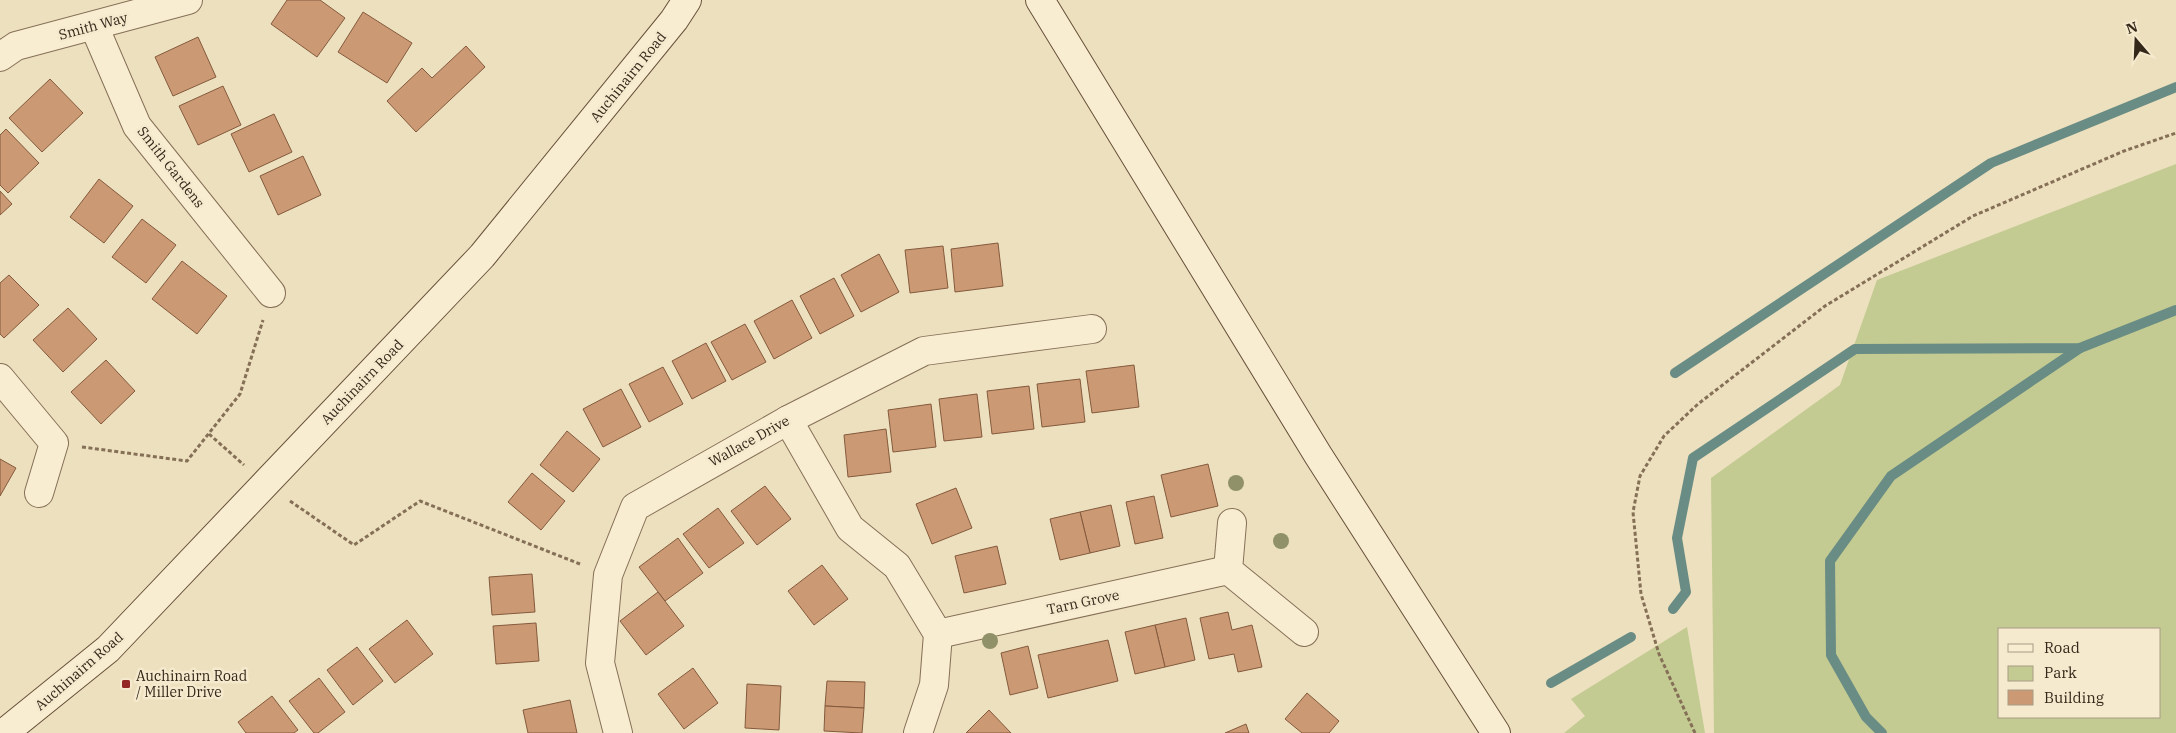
<svg xmlns="http://www.w3.org/2000/svg" width="2176" height="733" font-family="'IBM Plex Serif',serif">
	<style>
		.green { fill: #c3cb92; fill-rule: evenodd }
		.lines { fill: none; stroke-linecap: round; stroke-linejoin: round }
		.stream { stroke: #698c84; stroke-width: 10 }
		.building { fill: #cb9973; stroke: #845a3d }
		.minor-casing { stroke: #857057; stroke-width: 30 }
		.secondary-casing { stroke: #67513a; stroke-width: 30 }
		.path { stroke: #857057; stroke-width: 3; stroke-dasharray: 4 2.5; stroke-linecap: butt }
		.minor { stroke: #f8edd1; stroke-width: 28 }
		.secondary { stroke: #f8edd1; stroke-width: 28 }
		.tree { fill: #909168 }
		.poi-dot { fill: #942827; stroke: #f5eacd; stroke-width: 2 }
		.labels { text-anchor: middle; stroke-width: 5; stroke-linejoin: round; paint-order: stroke }
		.street-label { font-size: 14px; fill: #34281b; stroke: #f5eacd }
		.poi-label { font-size: 14px; fill: #34281b; stroke: #f5eacd; text-anchor: start }
	</style>
	<rect width="100%" height="100%" fill="#ede0be"/>
	<g class="green">
		<path d="M2176 164V733H1714L1711 478 1840 385 1877 280ZM2000 629H2160V717H2000Z"/>
		<path d="M1687 627 1705 733H1564L1585 716 1571 699Z"/>
	</g>
	<g class="lines">
		<g class="stream">
			<path d="M1675 373 1991 163 2176 87"/>
			<path d="M1673 609 1686 592 1677 538 1693 458 1855 349 2080 348 2176 310"/>
			<path d="M1551 683 1631 637"/>
			<path d="M1882 733 1866 717 1831 655 1830 561 1891 476 2080 348"/>
		</g>
	</g>
	<g class="building">
		<path d="M287 0H320L345 18 317 57 271 24Z"/>
		<path d="M363 12 412 43 387 83 338 52Z"/>
		<path d="M198 37 216 77 173 96 155 57Z"/>
		<path d="M466 46 485 67 416 132 387 101 422 68 432 78Z"/>
		<path d="M50 79 83 113 42 152 9 118Z"/>
		<path d="M223 86 241 125 198 145 179 106Z"/>
		<path d="M274 114 292 152 249 172 231 134Z"/>
		<path d="M6 129 39 163 8 193 0 185V135Z"/>
		<path d="M303 156 321 195 278 215 260 176Z"/>
		<path d="M99 179 133 206 104 243 70 217Z"/>
		<path d="M0 191 12 204 0 215Z"/>
		<path d="M142 219 176 245 146 283 112 257Z"/>
		<path d="M998 243 1003 286 955 292 951 249Z"/>
		<path d="M943 246 948 288 910 293 905 250Z"/>
		<path d="M879 254 899 292 861 312 841 275Z"/>
		<path d="M182 261 227 296 197 334 152 299Z"/>
		<path d="M9 275 39 305 4 338 0 334V283Z"/>
		<path d="M834 278 854 316 820 334 800 296Z"/>
		<path d="M792 300 812 338 774 359 754 321Z"/>
		<path d="M68 308 97 339 63 372 33 340Z"/>
		<path d="M745 324 766 362 732 380 711 342Z"/>
		<path d="M706 343 726 381 692 399 672 361Z"/>
		<path d="M106 360 135 391 101 424 71 392Z"/>
		<path d="M1134 365 1139 407 1092 413 1086 371Z"/>
		<path d="M663 367 683 404 649 422 629 384Z"/>
		<path d="M1080 379 1085 422 1042 427 1037 384Z"/>
		<path d="M1029 386 1034 429 992 434 987 391Z"/>
		<path d="M621 389 641 427 603 447 583 409Z"/>
		<path d="M977 394 982 437 944 441 939 399Z"/>
		<path d="M931 404 936 447 893 452 888 410Z"/>
		<path d="M886 429 891 472 848 477 844 435Z"/>
		<path d="M567 431 600 459 573 492 540 465Z"/>
		<path d="M0 459 16 468 0 496Z"/>
		<path d="M1208 464 1218 506 1171 517 1161 475Z"/>
		<path d="M532 473 565 501 541 530 508 502Z"/>
		<path d="M765 486 791 519 757 545 731 511Z"/>
		<path d="M956 488 972 528 932 544 916 504Z"/>
		<path d="M1154 496 1163 538 1135 544 1126 502Z"/>
		<path d="M1111 505 1120 546 1090 553 1080 512Z"/>
		<path d="M718 508 744 543 709 568 683 534Z"/>
		<path d="M1080 512 1090 553 1060 560 1050 519Z"/>
		<path d="M678 538 703 573 665 601 639 567Z"/>
		<path d="M997 546 1006 584 964 593 955 556Z"/>
		<path d="M822 565 848 599 814 625 788 591Z"/>
		<path d="M532 574 535 612 492 615 489 577Z"/>
		<path d="M658 592 684 626 646 655 620 621Z"/>
		<path d="M1228 612 1232 630 1252 625 1262 667 1238 672 1234 654 1209 659 1200 618Z"/>
		<path d="M1186 618 1195 660 1165 667 1155 625Z"/>
		<path d="M407 620 433 654 395 683 369 649Z"/>
		<path d="M536 623 539 661 496 664 493 626Z"/>
		<path d="M1155 625 1165 667 1135 674 1125 632Z"/>
		<path d="M1108 640 1118 681 1048 698 1038 655Z"/>
		<path d="M1028 646 1038 688 1010 695 1001 653Z"/>
		<path d="M357 647 383 681 353 705 327 670Z"/>
		<path d="M693 668 718 703 684 729 658 694Z"/>
		<path d="M319 678 345 712 318 733H314L289 701Z"/>
		<path d="M827 681 865 682 864 708 825 706Z"/>
		<path d="M747 684 781 686 779 730 745 728Z"/>
		<path d="M1307 693 1339 721 1329 733H1302L1285 719Z"/>
		<path d="M272 696 298 730 294 733H246L238 722Z"/>
		<path d="M570 700 577 733H528L523 710Z"/>
		<path d="M825 706 864 708 862 733 824 731Z"/>
		<path d="M989 710 1011 733H966Z"/>
		<path d="M1246 724 1249 733H1225Z"/>
	</g>
	<g class="lines">
		<defs>
			<g id="minor">
				<path d="M94 26 137 126 271 293"/>
				<path d="M0 57 16 46 188 0"/>
				<path d="M0 378 54 443 39 493"/>
				<path d="M788 420 850 528 897 566 938 634 934 685 918 733"/>
				<path d="M1232 523 1228 570 1304 632"/>
				<path d="M938 634 1228 570"/>
				<path d="M618 733 600 663 608 575 635 507 788 420 924 351 1092 329"/>
			</g>
			<g id="secondary">
				<path d="M1040 0 1318 455 1496 733"/>
				<path d="M4 733 108 649 482 256 674 20 687 0"/>
			</g>
		</defs>
		<use href="#minor" class="minor-casing"/>
		<use href="#secondary" class="secondary-casing"/>
		<g class="path">
			<path d="M209 434 244 465"/>
			<path d="M82 447 187 461 240 394 263 320"/>
			<path d="M290 501 354 545 420 501 580 564"/>
			<path d="M1695 733 1659 654 1641 594 1633 512 1640 476 1664 436 1698 404 1825 306 1973 216 2124 151 2176 133"/>
		</g>
		<use href="#minor" class="minor"/>
		<use href="#secondary" class="secondary"/>
	</g>
	<g class="tree">
		<circle cx="1236" cy="483" r="8"/>
		<circle cx="1281" cy="541" r="8"/>
		<circle cx="990" cy="641" r="8"/>
	</g>
	<rect class="poi-dot" x="121" y="679" width="10" height="10" rx="2.5"/>
	<g class="labels">
		<g class="street-label">
			<text transform="translate(93 26) rotate(-15)" y="5">Smith Way</text>
			<text transform="translate(628 77) rotate(-51)" y="5">Auchinairn Road</text>
			<text transform="translate(171 167) rotate(52)" y="5">Smith Gardens</text>
			<text transform="translate(362 382) rotate(-46)" y="5">Auchinairn Road</text>
			<text transform="translate(749 441) rotate(-29)" y="5">Wallace Drive</text>
			<text transform="translate(1083 602) rotate(-12)" y="5">Tarn Grove</text>
			<text transform="translate(79 671) rotate(-41)" y="5">Auchinairn Road</text>
		</g>
		<g class="poi-label">
			<text x="136" y="681">Auchinairn Road<tspan x="136" dy="16">/ Miller Drive</tspan></text>
		</g>
	</g>
	<rect x="1998" y="628" width="162" height="90" fill="#f5eacd" stroke="#a89c86"/>
	<rect x="2008" y="644" width="25" height="8" fill="#f8edd1" stroke="#a89c86"/>
	<text x="2044" y="653" font-size="15" fill="#34281b">Road</text>
	<rect x="2008" y="666" width="25" height="15" fill="#c3cb92" stroke="#a89c86"/>
	<text x="2044" y="678" font-size="15" fill="#34281b">Park</text>
	<rect x="2008" y="690" width="25" height="15" fill="#cb9973" stroke="#a89c86"/>
	<text x="2044" y="703" font-size="15" fill="#34281b">Building</text>
	<g transform="translate(2136 40) rotate(341)" stroke="#f5eacd" stroke-width="4" paint-order="stroke">
	<path d="M0-4L9 19L0 12L-9 19Z" fill="#34281b"/>
	<text y="-8" font-size="14" font-weight="bold" text-anchor="middle" fill="#34281b">N</text>
	</g>
</svg>
